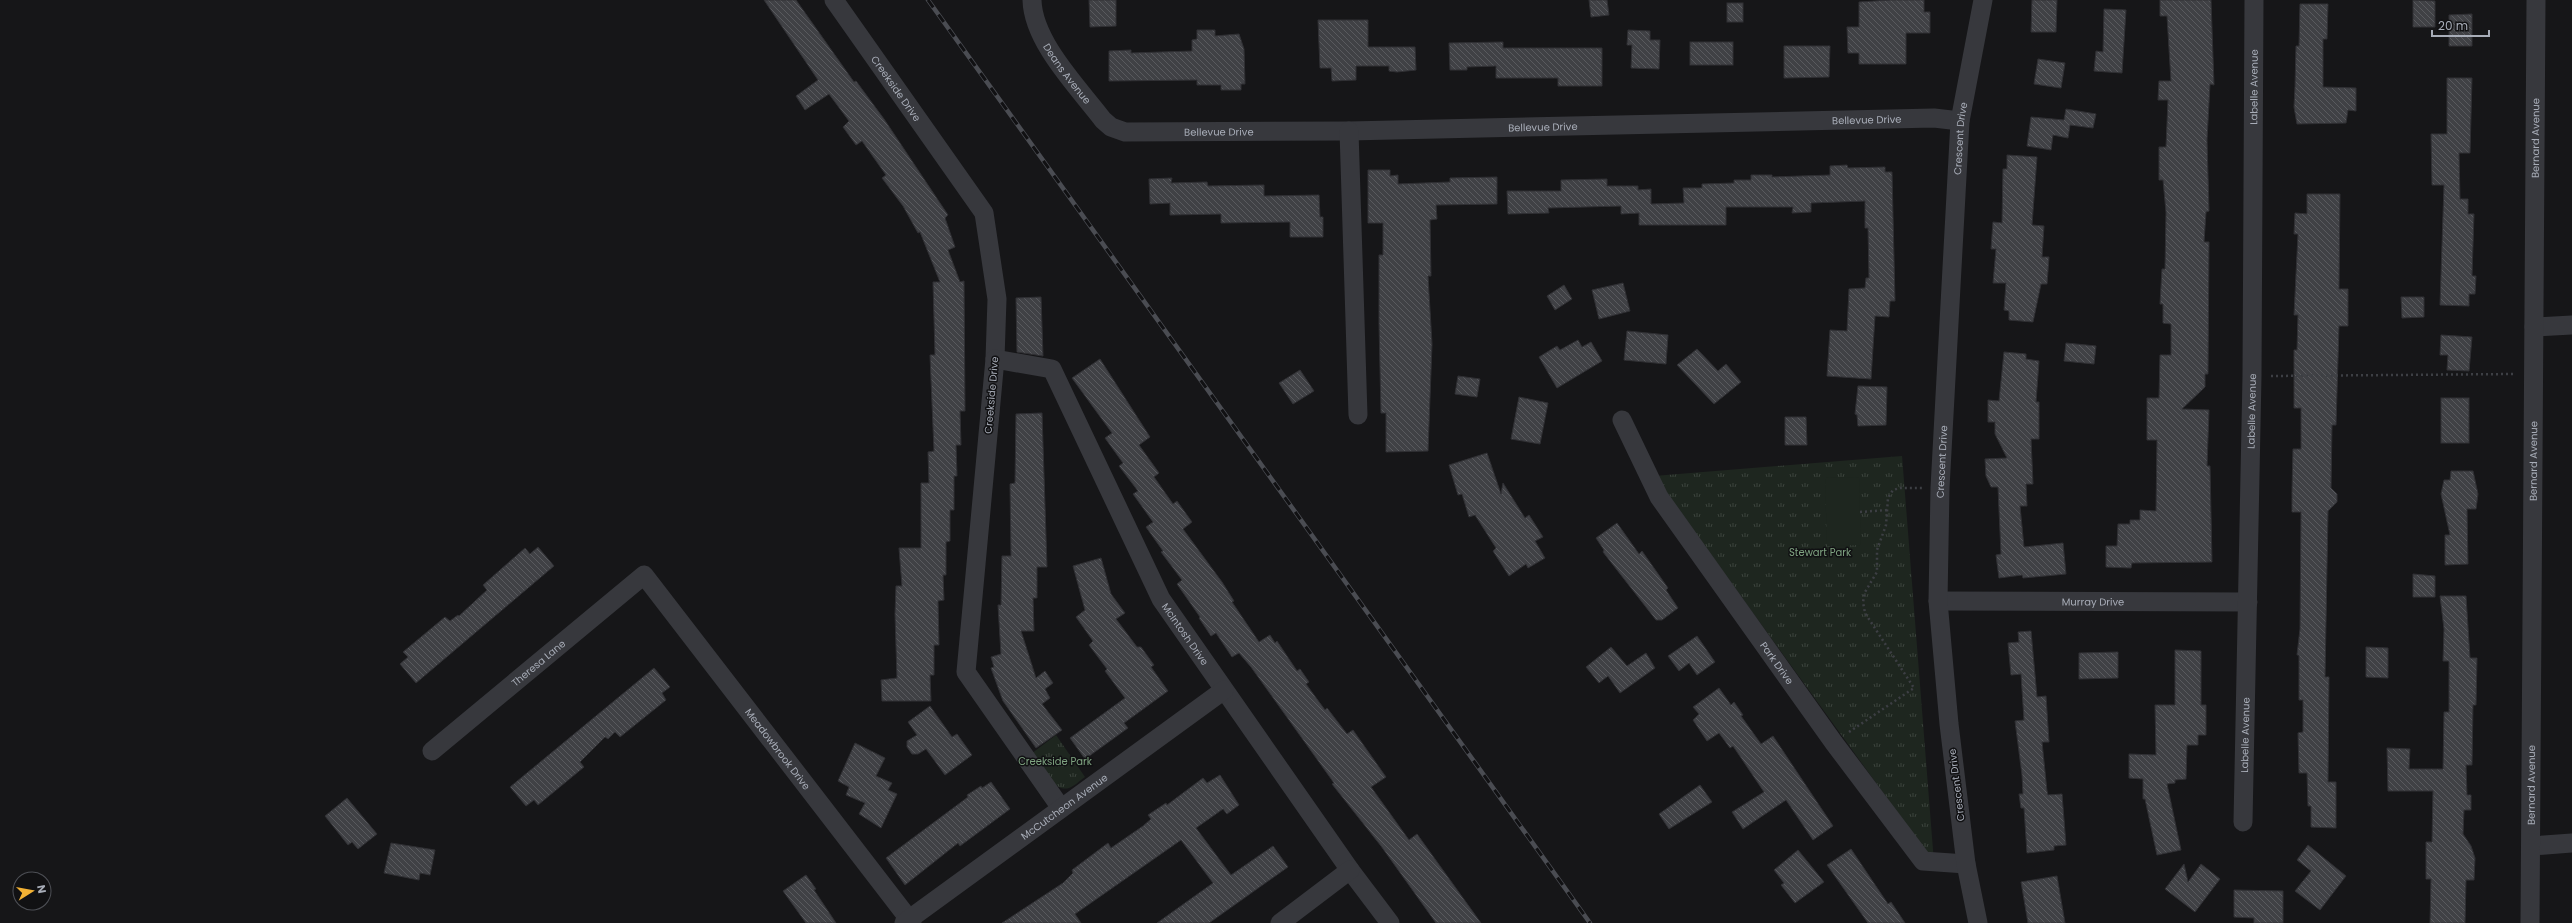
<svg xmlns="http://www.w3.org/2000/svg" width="2572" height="923" font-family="Poppins,sans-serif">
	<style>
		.grass { fill: url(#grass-tufts) }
		.garden { fill: #1e261f }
		.building { fill: url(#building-back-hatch); stroke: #303034 }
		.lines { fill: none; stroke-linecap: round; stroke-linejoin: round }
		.path { stroke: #3d3f44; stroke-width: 2.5; stroke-dasharray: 2 3; stroke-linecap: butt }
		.street { stroke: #37383d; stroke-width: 19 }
		.rail-casing { stroke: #4a4c52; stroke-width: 4.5 }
		.rail { stroke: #111113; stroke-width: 3; stroke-dasharray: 9; stroke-linecap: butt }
		.labels { text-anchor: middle; stroke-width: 3; stroke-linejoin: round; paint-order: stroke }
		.street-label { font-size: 10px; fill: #a8adb8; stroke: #111113 }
		.park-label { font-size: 10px; fill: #7fa381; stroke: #111113 }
	</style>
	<defs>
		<pattern id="grass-tufts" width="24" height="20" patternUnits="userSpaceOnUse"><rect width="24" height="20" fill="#1e261f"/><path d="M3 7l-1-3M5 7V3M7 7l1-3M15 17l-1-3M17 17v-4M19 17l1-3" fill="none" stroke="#3c433d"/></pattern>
		<pattern id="building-back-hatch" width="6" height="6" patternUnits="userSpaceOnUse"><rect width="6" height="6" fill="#404145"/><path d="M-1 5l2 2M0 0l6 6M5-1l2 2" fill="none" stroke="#595a5e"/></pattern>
	</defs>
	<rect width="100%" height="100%" fill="#161618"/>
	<g class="grass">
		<path d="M1902 456 1934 863 1654 476Z"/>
		<path d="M1056 735 1085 777C1080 780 1075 786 1069 788 1053 793 1039 764 1031 754Z"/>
	</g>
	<path class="garden" d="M1859 477 1861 545 1827 546 1825 478Z"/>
	<g class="building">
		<path d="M764 0H796L854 82 856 81 884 119 948 215 945 218 955 247 948 250 960 282 964 281 965 411H960L961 445H956L957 476H954V510H950V541L946 542V575H943L944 600 938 601 939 645H934V675H930L931 701H882L881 680 897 678 895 614 896 586H902L899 548H921V483H929L928 452 934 451 930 355H935L933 282H940L920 232 918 233 903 206 882 178 886 175 862 141 856 145 843 127 849 121 829 94 805 110 796 96 818 80Z"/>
		<path d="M1089 0H1116V26L1090 27Z"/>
		<path d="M1589 0H1607L1609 15 1591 17Z"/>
		<path d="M1891 0H1924V12H1930V33H1906V64H1859V53H1848L1847 27H1859V2Z"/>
		<path d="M2032 0H2057L2056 32H2031Z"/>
		<path d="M2160 0H2211L2214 85 2210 84 2207 140 2209 211 2206 212 2204 242H2209L2208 374H2205V387L2182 409 2209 410 2207 466H2210L2212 562 2132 563 2131 568 2106 567V546H2117L2118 524H2130V520H2140V510L2156 511 2157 440H2147V398H2159L2160 355H2171V324L2163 323V304H2160L2162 269H2165L2166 212 2163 180H2159V147H2166L2168 100H2158L2159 81H2171L2167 16H2160Z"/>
		<path d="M2413 0 2435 1V27H2413Z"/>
		<rect x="1727" y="3" width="16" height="19"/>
		<path d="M2300 4H2328L2327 39H2323V87L2356 88V111L2348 110 2346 123 2297 124 2294 107 2295 87 2296 46H2299Z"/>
		<path d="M2104 9 2126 10 2122 73 2094 71 2096 51 2103 52Z"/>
		<path d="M2472 14V46H2449V15Z"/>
		<path d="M1318 20H1368V47H1415L1416 70 1397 72 1389 71V66H1356V80L1332 81 1331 68H1320Z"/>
		<path d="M1197 30H1215V36L1239 34 1244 49 1245 84H1241V90H1221V85H1197V80L1109 81V51L1131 50V53L1192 51V40L1197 39Z"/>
		<path d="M1628 30 1650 31V40H1660L1659 69 1631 68 1632 45H1627Z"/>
		<path d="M1503 42V48H1602V86H1558V78H1496V66L1467 67V70H1450L1449 43Z"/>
		<rect x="1690" y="42" width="43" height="23"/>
		<path d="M1784 46H1830L1829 77 1784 78Z"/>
		<path d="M2038 59 2065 63 2061 88 2034 84Z"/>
		<path d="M2447 78H2472L2470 153H2459L2460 199H2468V214H2474L2472 276H2476L2475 294H2469V306L2440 305 2444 185H2432L2431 134H2447Z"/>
		<path d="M2066 109 2096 114 2093 128 2070 125 2068 138 2053 135 2051 150 2027 146 2031 117 2064 120Z"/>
		<path d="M2007 155 2037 157 2032 225 2044 226 2042 257H2049L2047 284H2041L2033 322 2009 320V311L2004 310 2006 283H1993L1996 249H1991L1993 222 2002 223 2003 169H2007Z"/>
		<path d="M1847 165 1848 168 1885 167V172H1892L1895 301H1890L1889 317 1875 316 1871 379 1827 376 1830 330 1847 331 1849 289 1865 288 1866 278H1869L1868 228H1865V201L1811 203V212L1792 213 1793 207H1726V225H1639V213L1621 214V206L1548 208 1549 213 1508 214 1507 191H1561V180L1607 179V186H1638V190L1651 189V204L1684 203 1683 188H1702V184L1734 183V180H1751V175H1772V177L1830 175V166Z"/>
		<path d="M1368 170H1390V176L1398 175V184L1450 182V178L1497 177V204L1436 205 1437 219 1430 220 1431 276H1428L1432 344 1428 451 1386 452V413H1381L1379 323V255H1383V223H1368Z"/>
		<path d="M1172 178 1171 183 1207 182 1208 186 1264 185V196L1319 195 1320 217H1323V237H1290V222L1221 223V214L1170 215V203L1150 204 1149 179Z"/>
		<path d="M2307 194H2340L2339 289H2348V326H2339L2336 425H2332L2331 488 2337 494V502L2328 511 2325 677H2329L2328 782H2336V828L2311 827V806H2308L2307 773H2299L2298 733 2303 732V700H2299V655H2297L2300 629 2301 512H2292V491L2293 449H2301V408H2294V350H2297L2298 315H2294L2298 234H2294L2295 213 2307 214Z"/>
		<path d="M1623 283 1630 311 1599 319 1592 290Z"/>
		<path d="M1564 285 1572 299 1555 310 1547 296Z"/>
		<path d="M1041 297 1043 356 1017 352 1016 298Z"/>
		<path d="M2401 297H2424V317L2402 318Z"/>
		<path d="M1627 331 1668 335 1666 364 1624 360Z"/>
		<path d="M2441 335 2472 337 2469 371 2447 370 2448 355H2440Z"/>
		<path d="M1578 340 1582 347 1591 342 1602 361 1557 388 1539 357 1557 346 1560 350Z"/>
		<path d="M2066 343 2096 346 2094 364 2064 361Z"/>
		<path d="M1697 349 1718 371 1726 364 1741 382 1714 404 1677 365Z"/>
		<path d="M2004 352 2026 354V359L2039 361 2036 402H2039V439H2031L2033 484H2026L2027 506H2020L2024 547 2063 543 2066 574 2023 578 2022 575 1999 578 1996 555 2001 554 1998 487H1991L1986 476 1985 459 2007 458 1995 434V422H1988V400L1999 401Z"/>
		<path d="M1100 359 1150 437 1139 445 1159 473 1154 477 1173 504 1177 501 1192 522 1183 529 1222 582 1234 601 1232 602 1259 642 1270 635 1275 643 1277 641 1297 671 1300 669 1309 682 1306 684 1325 710 1327 708 1347 734 1353 730 1386 777 1371 787 1409 840 1417 834 1481 923H1436L1381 846 1332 784 1334 783 1251 667 1239 653 1232 657 1216 633 1211 636 1199 618 1200 617 1177 584 1182 580 1161 552 1163 551 1146 527 1153 522 1133 494 1138 491 1119 466 1123 463 1105 438 1112 433 1072 378Z"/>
		<path d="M1300 370 1314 391 1293 404 1279 383Z"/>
		<path d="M1458 376 1480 379 1477 397 1455 394Z"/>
		<path d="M1858 386 1887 387 1886 425 1858 426 1857 415 1855 414Z"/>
		<path d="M1519 397 1548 403 1540 444 1511 439Z"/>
		<rect x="2441" y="398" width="28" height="45"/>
		<path d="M1042 413 1047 567H1037V598H1033L1034 631H1021L1036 678 1045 671 1053 683 1045 689 1050 698 1042 704 1062 730 1036 748 1003 701 991 668 994 667 991 657 1001 654 998 605H1001L1002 556H1011L1010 484 1015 483 1016 414Z"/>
		<path d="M1785 417H1806L1807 445H1785Z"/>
		<path d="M1487 453 1501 494 1503 483 1525 518 1529 515 1543 537 1535 541 1545 558 1528 568 1526 564 1509 576 1493 551 1496 548 1475 515 1469 517 1462 494 1458 495 1449 465Z"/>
		<path d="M2451 471H2473L2478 494 2476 509H2467L2468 564 2445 565V535H2450L2441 494 2444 480H2450Z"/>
		<path d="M1617 523 1639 554 1642 551 1668 588 1666 590 1678 608 1662 620H1656L1603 552 1604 550 1596 538Z"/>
		<path d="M538 547 554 566 416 683 400 664 408 657 403 652 445 617 450 621 458 615 459 616 487 590 483 585 525 548 530 554Z"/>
		<path d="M1101 558 1111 594 1125 613 1116 619 1137 647H1141L1154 665 1151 667 1168 691 1124 723 1128 728 1085 759 1070 738 1125 698 1105 671 1107 669 1089 645 1093 641 1076 617 1085 610 1073 566Z"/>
		<path d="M2413 574 2435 576V597H2413Z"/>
		<path d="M2440 596H2466L2470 658H2477L2476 705H2473L2472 765H2466L2467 795H2471V810H2464L2463 834 2471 846 2475 858 2474 880H2466L2465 923H2430L2431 879H2426V842H2432L2433 791H2388L2387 748 2410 749 2409 769H2443L2444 712H2449V661H2443L2444 629Z"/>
		<path d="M2031 631 2037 697 2046 696 2049 742H2042L2047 791 2048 795 2062 794 2066 845 2054 846V850L2027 853 2024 808H2021L2019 794H2023L2022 775 2015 721 2024 720 2021 674 2011 675 2008 643 2019 642 2018 632Z"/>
		<path d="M1697 636 1715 662 1697 675 1689 663 1679 671 1668 656Z"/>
		<path d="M1611 647 1627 666 1646 653 1655 668 1620 693 1608 676 1599 683 1586 667Z"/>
		<path d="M2366 647 2388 648V678L2366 677Z"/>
		<path d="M2175 650 2201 651V705H2206V735H2198V745H2187L2186 779 2175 780V783L2167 784 2181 850 2157 855 2145 799H2143V779L2129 778V754L2156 755 2155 705H2175Z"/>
		<path d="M2118 652V678L2079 679V653Z"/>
		<path d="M654 668 670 687 662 693 666 700 620 737 615 732 608 739 605 737 580 762 584 767 538 805 534 800 526 806 510 787Z"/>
		<path d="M1719 688 1731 705 1734 702 1743 715 1741 716 1761 744 1773 736 1833 826 1813 840 1786 800 1743 829 1732 812 1764 792 1733 746 1730 748 1719 733 1707 741 1693 720 1699 714 1693 707Z"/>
		<path d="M930 706 952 737 957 734 972 755 945 775 926 749 918 754H912L907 747V741L917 735 908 722Z"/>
		<path d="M855 743 885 758 876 776 892 783 888 790 897 794 881 828 859 814 865 803 846 795 849 787 838 781Z"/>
		<path d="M1220 775 1239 805 1227 814 1223 809 1196 828 1231 875 1273 846 1288 867 1209 923H1157L1213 883 1181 840 1075 914 1081 923H1002L1063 883 1073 873 1072 870 1108 843 1111 848 1143 826 1151 819 1148 815 1166 803 1167 805 1203 778 1207 783Z"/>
		<path d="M991 782 1010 809 960 846 958 843 905 885 886 858 968 797 967 795 981 786 982 788Z"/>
		<path d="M1700 785 1712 802 1669 829 1659 814Z"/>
		<path d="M347 798 377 834 358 849 352 842 348 845 325 816Z"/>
		<path d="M391 843 435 850 430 875 420 873 419 880 384 873Z"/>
		<path d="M2308 845 2346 876 2320 910 2295 891 2311 871 2297 860Z"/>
		<path d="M1851 849 1888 904 1891 902 1905 923H1868L1827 865Z"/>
		<path d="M1798 850 1824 882 1795 903 1781 885 1784 883 1774 870Z"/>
		<path d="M2184 864 2188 882 2201 864 2220 879 2195 912 2165 889Z"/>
		<path d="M806 875 816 889 814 890 836 923H806L783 891Z"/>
		<path d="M2057 876 2065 923H2028L2021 882Z"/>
		<path d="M2234 890 2283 891V923H2254V918L2234 917Z"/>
	</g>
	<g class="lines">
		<g class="path">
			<path d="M2271 376 2516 374"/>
			<path d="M1860 512 1887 510"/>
			<path d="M1849 732 1914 688 1865 613 1863 602 1865 592 1877 572V550L1886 525 1888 498 1893 490 1900 488H1922"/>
		</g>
		<g class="street">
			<path id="s1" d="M834 0 984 213 997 299 995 359 966 672 1061 808"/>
			<path id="s2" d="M1032 0C1033 42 1078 87 1103 120L1111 127 1125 132 1349 131 1934 118 1960 121"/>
			<path d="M1349 131 1358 415"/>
			<path d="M2534 327 2572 325"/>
			<path id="s3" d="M995 359 1052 369 1161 599 1350 870 1390 923"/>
			<path id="s4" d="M1622 420 1659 497 1834 743 1923 861 1966 864"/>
			<path id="s5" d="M1938 601 2248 602"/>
			<path id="s6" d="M432 751 644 575 912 923"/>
			<path id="s7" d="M2243 822 2252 376 2254 0"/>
			<path d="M2532 846 2572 843"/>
			<path id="s8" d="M904 923 1224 690"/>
			<path d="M1280 923 1350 870"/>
			<path id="s9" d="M1978 923 1966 864 1949 724 1938 601 1940 488 1960 121 1983 0"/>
			<path id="s10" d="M2530 923 2536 0"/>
		</g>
		<defs>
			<path id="rail" d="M928 0 1590 923"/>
		</defs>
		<use href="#rail" class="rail-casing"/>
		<use href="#rail" class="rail"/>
	</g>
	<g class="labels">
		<g class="street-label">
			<text dy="4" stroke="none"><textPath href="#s2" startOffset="83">Deans Avenue</textPath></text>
			<text dy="4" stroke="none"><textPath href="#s7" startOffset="735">Labelle Avenue</textPath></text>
			<text dy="4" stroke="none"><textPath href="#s1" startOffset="108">Creekside Drive</textPath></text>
			<text dy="4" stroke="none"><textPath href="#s2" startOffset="909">Bellevue Drive</textPath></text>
			<text dy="4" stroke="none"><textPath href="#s2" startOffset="585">Bellevue Drive</textPath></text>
			<text dy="4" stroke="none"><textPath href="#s2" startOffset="261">Bellevue Drive</textPath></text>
			<text dy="4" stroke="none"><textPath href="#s9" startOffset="788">Crescent Drive</textPath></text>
			<text dy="4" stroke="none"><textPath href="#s10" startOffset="785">Bernard Avenue</textPath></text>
			<text transform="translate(991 395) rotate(-85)" y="4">Creekside Drive</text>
			<text dy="4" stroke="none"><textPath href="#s7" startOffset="411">Labelle Avenue</textPath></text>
			<text dy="4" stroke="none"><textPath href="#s9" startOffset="464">Crescent Drive</textPath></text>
			<text dy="4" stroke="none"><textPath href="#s10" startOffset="462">Bernard Avenue</textPath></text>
			<text dy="4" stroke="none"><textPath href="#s5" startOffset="155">Murray Drive</textPath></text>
			<text dy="4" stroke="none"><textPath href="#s3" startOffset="355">McIntosh Drive</textPath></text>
			<text dy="4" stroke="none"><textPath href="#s6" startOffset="138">Theresa Lane</textPath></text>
			<text dy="4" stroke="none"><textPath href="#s4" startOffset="289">Park Drive</textPath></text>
			<text dy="4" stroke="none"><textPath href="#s7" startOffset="87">Labelle Avenue</textPath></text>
			<text dy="4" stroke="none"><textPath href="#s6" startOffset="495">Meadowbrook Drive</textPath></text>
			<text transform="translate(1956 785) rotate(-97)" y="4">Crescent Drive</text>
			<text dy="4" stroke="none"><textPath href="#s10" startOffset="138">Bernard Avenue</textPath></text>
			<text dy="4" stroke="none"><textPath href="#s8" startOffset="198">McCutcheon Avenue</textPath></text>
		</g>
		<g class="park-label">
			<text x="1820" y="556">Stewart Park</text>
			<text x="1055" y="765">Creekside Park</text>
		</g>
	</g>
	<g transform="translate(32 891) rotate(79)"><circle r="19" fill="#111113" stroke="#4d4f55"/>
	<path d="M0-3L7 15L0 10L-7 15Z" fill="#f2b134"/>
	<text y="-6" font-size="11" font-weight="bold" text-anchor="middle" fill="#a8adb8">N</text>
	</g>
	<path d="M2432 30v6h57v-6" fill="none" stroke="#a8adb8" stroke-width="2"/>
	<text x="2438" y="30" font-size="12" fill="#a8adb8" stroke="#111113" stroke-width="3" paint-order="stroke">20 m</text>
</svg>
